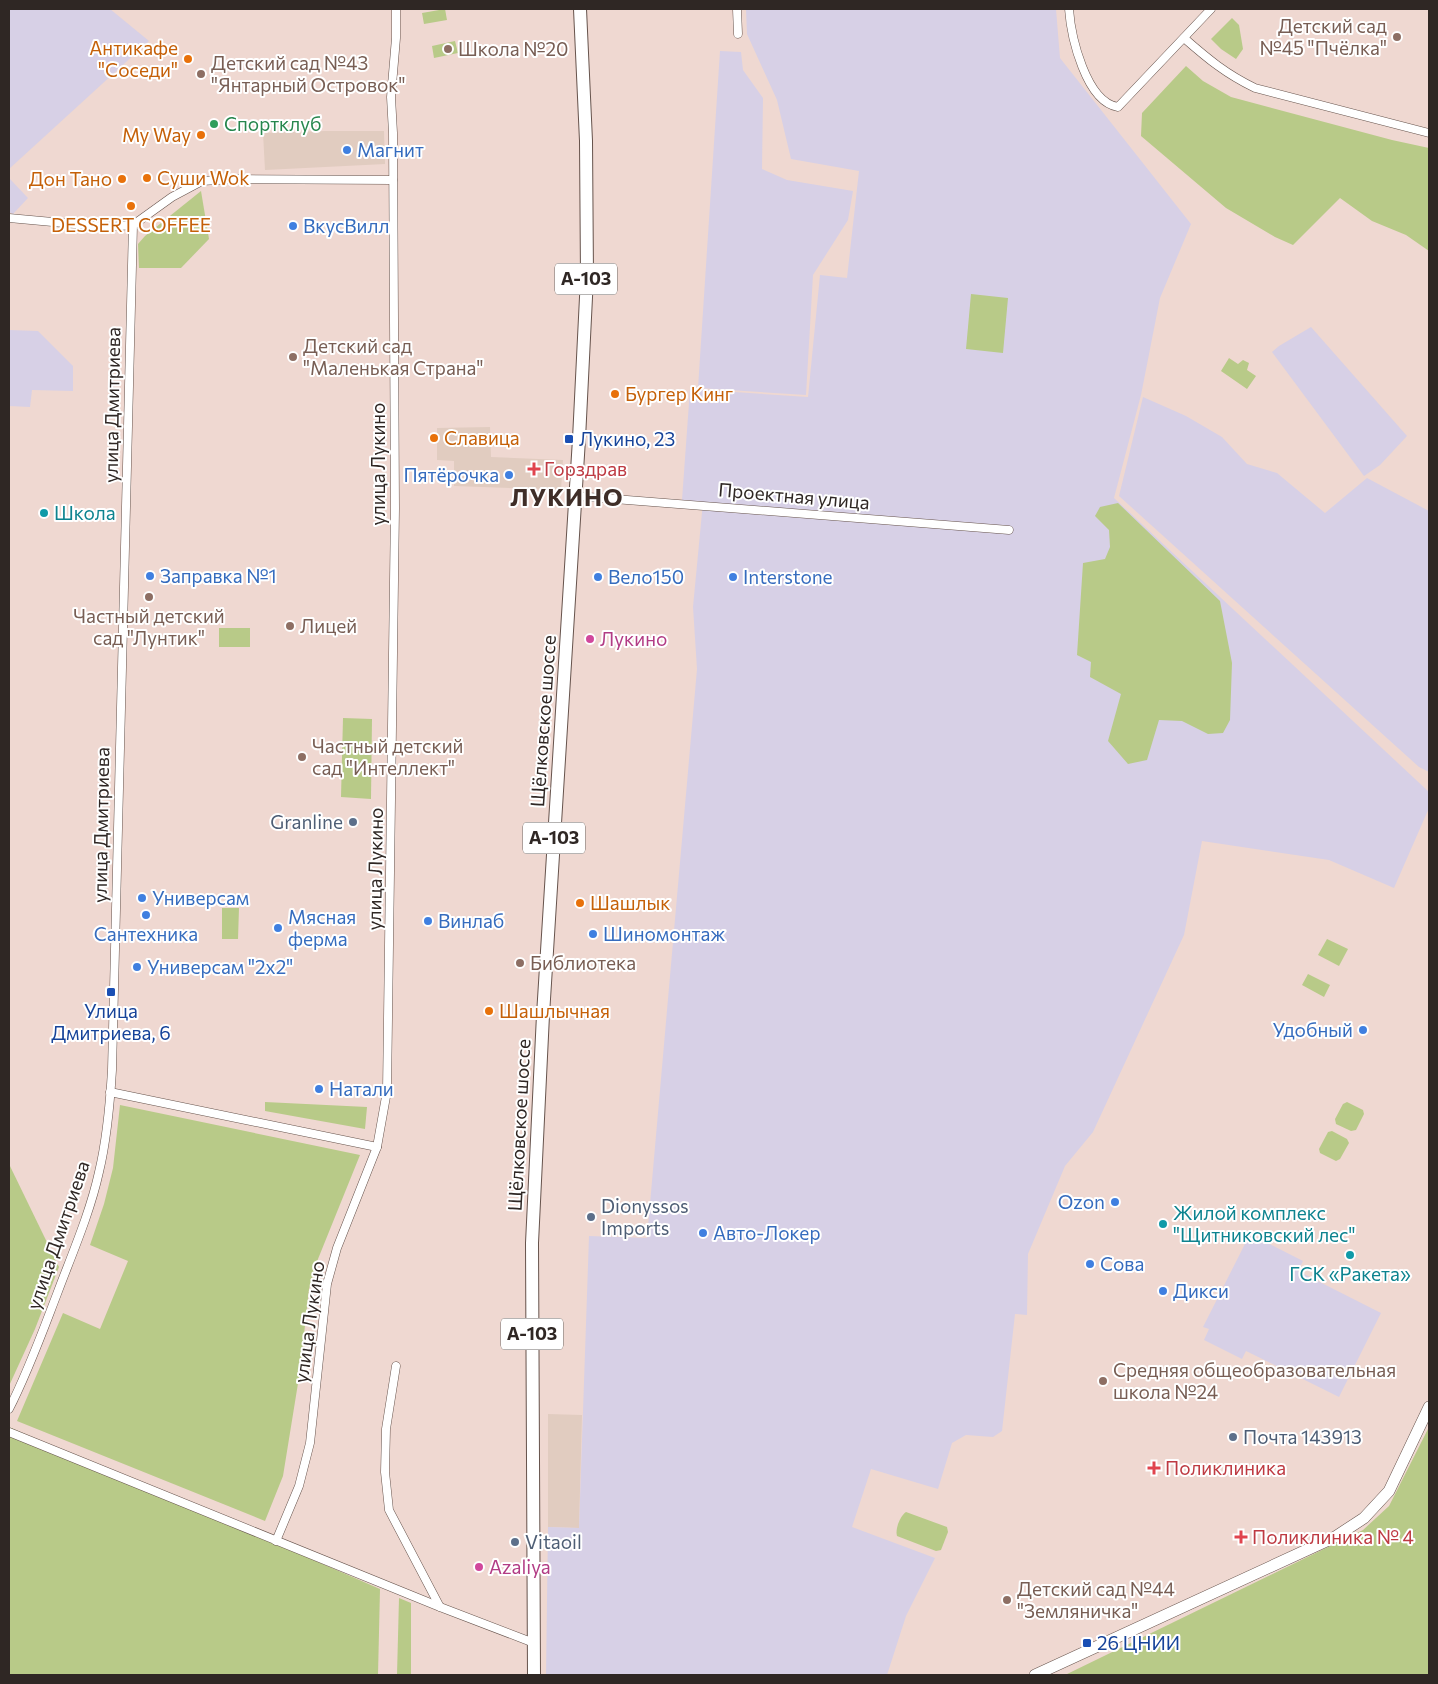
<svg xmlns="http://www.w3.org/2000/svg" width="1438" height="1684" font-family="Commissioner,sans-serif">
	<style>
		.commercial { fill: #e1ccc0 }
		.industrial { fill: #d7d0e6 }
		.green { fill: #b8ca88 }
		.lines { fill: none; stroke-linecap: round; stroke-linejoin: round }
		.street-casing { stroke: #66534c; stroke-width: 9 }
		.secondary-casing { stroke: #66534c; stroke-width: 12 }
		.primary-casing { stroke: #66534c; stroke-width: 14 }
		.street { stroke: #fff; stroke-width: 8 }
		.secondary { stroke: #fff; stroke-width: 11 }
		.primary { stroke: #fff; stroke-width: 12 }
		.education-dot { fill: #8d6e63; stroke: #fff; stroke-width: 2 }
		.food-dot { fill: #e8710a; stroke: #fff; stroke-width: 2 }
		.leisure-dot { fill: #2e9e5b; stroke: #fff; stroke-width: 2 }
		.shop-dot { fill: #3f7fe0; stroke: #fff; stroke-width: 2 }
		.transit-dot { fill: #1a4fb4; stroke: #fff; stroke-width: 2 }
		.health-dot { fill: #e0444e; stroke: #fff; stroke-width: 2 }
		.culture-dot { fill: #0f9aa8; stroke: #fff; stroke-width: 2 }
		.hotel-dot { fill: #d1479c; stroke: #fff; stroke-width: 2 }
		.service-dot { fill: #5c6f8a; stroke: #fff; stroke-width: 2 }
		.labels { text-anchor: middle; stroke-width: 4; stroke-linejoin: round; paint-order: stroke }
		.shield { fill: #fff; stroke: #6d6866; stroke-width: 1 }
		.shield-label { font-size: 18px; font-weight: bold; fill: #2f2724 }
		.education-label { font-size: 19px; fill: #785e54; stroke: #fff; text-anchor: start }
		.food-label { font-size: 19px; fill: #c56008; stroke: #fff; text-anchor: start }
		.leisure-label { font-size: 19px; fill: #27864d; stroke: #fff; text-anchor: start }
		.shop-label { font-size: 19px; fill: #366cbe; stroke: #fff; text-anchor: start }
		.street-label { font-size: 19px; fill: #2f2724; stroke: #fff }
		.transit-label { font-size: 19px; fill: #164399; stroke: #fff; text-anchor: start }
		.health-label { font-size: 19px; fill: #be3a42; stroke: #fff; text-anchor: start }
		.culture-label { font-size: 19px; fill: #0d838f; stroke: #fff; text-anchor: start }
		.hotel-label { font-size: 19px; fill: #b23c85; stroke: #fff; text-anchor: start }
		.service-label { font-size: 19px; fill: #4e5e75; stroke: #fff; text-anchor: start }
		.district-label { font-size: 24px; font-weight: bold; letter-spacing: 1px; fill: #3f2e28; stroke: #fff }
	</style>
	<rect width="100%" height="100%" fill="#efd8d1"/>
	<g class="commercial">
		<path d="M325 131H384L385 164 265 170 263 133Z"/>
		<path d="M490 427 491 457 563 460 561 490 454 486V461L437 460V428Z"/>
		<path d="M548 1414 582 1415 579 1528 548 1527Z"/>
	</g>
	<g class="industrial">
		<path d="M9 9H110L149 41 9 169Z"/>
		<path d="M746 9H1056L1060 58 1191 224 1160 298 1141 395 1114 498 1429 792V808L1394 888 1329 860 1202 841 1184 935 1093 1132 1065 1166 1028 1254 1027 1315 1015 1314 1002 1431 993 1437 966 1435 952 1443 938 1489 871 1469 852 1527 935 1558 906 1616 887 1675H546L548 1527 579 1528 589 1236 647 1238 697 669 693 607 703 502 682 500 690 389 808 397 820 275 847 278 859 171 791 159 777 100 747 34Z"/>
		<path d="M720 51 741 52 743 70 763 98 762 169 787 180 853 191 848 220 813 275 806 395 698 388Z"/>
		<path d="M9 178 28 198 13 214 9 212Z"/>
		<path d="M1311 327 1407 436 1380 465 1364 476 1272 352 1279 346Z"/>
		<path d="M9 330 38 331 73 366V391L32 390 30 407 9 406Z"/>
		<path d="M1143 397 1186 416 1222 437 1247 464 1277 473 1325 513 1367 478 1429 511V772L1419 767 1119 496Z"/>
		<path d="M1250 1234 1303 1261 1298 1271 1381 1313 1339 1397 1246 1351 1242 1359 1204 1340 1209 1329 1203 1327Z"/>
	</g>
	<g class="green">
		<path d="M445 9 447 20 424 24 422 13Z"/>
		<path d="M1232 18 1239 25 1243 49 1236 59 1221 49 1211 39Z"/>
		<path d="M455 41 458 53 434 58 432 46Z"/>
		<path d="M1186 66 1203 81 1231 97 1392 140 1429 148V251L1406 235 1372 221 1340 198 1293 245 1275 237 1226 208 1141 136 1142 113Z"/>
		<path d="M201 191 209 239 181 268H139L138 244 145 236Z"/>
		<path d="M971 294 1008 298 1003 353 966 349Z"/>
		<path d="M1229 358 1238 364 1243 360 1249 363 1247 370 1256 376 1247 389 1221 371Z"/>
		<path d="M1118 503 1220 601 1232 663 1230 720 1223 733 1208 734 1182 721 1159 720 1147 760 1128 764 1108 741 1121 694 1090 677 1091 662 1077 655 1083 563 1105 559 1110 547 1109 530 1095 516 1100 507Z"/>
		<rect x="219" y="628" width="31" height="19"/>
		<path d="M343 718 372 719 371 799 341 797Z"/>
		<path d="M222 908H239L238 939H222Z"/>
		<path d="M1327 939 1348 949 1339 966 1318 955Z"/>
		<path d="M1308 974 1330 985 1324 997 1302 985Z"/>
		<path d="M265 1102 367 1107 365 1129 265 1111Z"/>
		<path d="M1347 1102 1363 1110 1364 1114 1356 1130 1351 1131 1336 1124 1335 1119 1343 1104Z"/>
		<path d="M120 1105 360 1155 318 1259 309 1289 300 1371 283 1476 265 1521 17 1421 63 1313 100 1329 128 1261 90 1245 104 1204 113 1168Z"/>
		<path d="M1332 1131 1347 1139 1349 1143 1340 1159 1336 1161 1320 1153 1319 1149 1328 1132Z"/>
		<path d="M9 1164 59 1267 35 1329 9 1386Z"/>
		<path d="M9 1427 380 1589 378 1675H9Z"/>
		<path d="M1429 1427V1675H1065L1363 1530 1389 1506Z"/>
		<path d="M906 1512 947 1527 948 1532 941 1550 936 1551 897 1536C895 1529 900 1516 906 1512Z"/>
		<path d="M399 1598 411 1603V1675H397Z"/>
	</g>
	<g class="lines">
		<defs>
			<g id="street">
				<path d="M737 9 738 34"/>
				<path d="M1069 9C1071 37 1086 102 1118 107L1211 9"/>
				<path d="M1184 38C1208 59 1226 74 1255 88L1429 133"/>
				<path d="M9 218 107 227 133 225 172 197 202 181 234 179 393 180"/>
				<path d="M576 496 1009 530"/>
				<path d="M110 1092 377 1147"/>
				<path d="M396 1366 386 1429 385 1472 389 1510 440 1607"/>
				<path d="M9 1409C28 1372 42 1333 57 1294 72 1254 90 1213 99 1172 107 1139 110 1104 112 1070L133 225"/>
				<path d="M9 1432 440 1607 534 1643"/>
				<path d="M276 1541 299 1486 310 1443 327 1284 337 1248 377 1147 387 1091 395 508 393 133 391 97 396 38V9"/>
			</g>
			<path id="secondary" d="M1035 1675 1335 1537 1364 1518 1389 1491 1429 1407"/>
			<path id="primary" d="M534 1675 532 1243 543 1015 579 439 587 277 586 141 580 9"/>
		</defs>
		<use href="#street" class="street-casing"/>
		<use href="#secondary" class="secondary-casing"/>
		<use href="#primary" class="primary-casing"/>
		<use href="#street" class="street"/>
		<use href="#secondary" class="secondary"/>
		<use href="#primary" class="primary"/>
	</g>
	<g class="education-dot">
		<circle cx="1397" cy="37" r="5"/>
		<circle cx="448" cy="49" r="5"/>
		<circle cx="201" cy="74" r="5"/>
		<circle cx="293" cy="357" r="5"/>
		<circle cx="149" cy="597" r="5"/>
		<circle cx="290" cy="626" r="5"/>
		<circle cx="302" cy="757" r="5"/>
		<circle cx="520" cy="963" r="5"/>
		<circle cx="1103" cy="1381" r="5"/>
		<circle cx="1007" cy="1600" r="5"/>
	</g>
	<g class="food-dot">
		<circle cx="188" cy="59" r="5"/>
		<circle cx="201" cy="135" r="5"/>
		<circle cx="147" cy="178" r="5"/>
		<circle cx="122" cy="179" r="5"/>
		<circle cx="131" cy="206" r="5"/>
		<circle cx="615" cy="394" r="5"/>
		<circle cx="434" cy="438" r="5"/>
		<circle cx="580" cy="903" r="5"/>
		<circle cx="489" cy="1011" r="5"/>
	</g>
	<circle class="leisure-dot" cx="214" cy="124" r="5"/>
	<g class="shop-dot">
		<circle cx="347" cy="150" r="5"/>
		<circle cx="293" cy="226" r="5"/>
		<circle cx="509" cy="475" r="5"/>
		<circle cx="150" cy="576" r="5"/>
		<circle cx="598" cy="577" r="5"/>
		<circle cx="733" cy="577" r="5"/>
		<circle cx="142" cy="898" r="5"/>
		<circle cx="146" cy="915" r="5"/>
		<circle cx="428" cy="921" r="5"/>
		<circle cx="278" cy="928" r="5"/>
		<circle cx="593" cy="934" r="5"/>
		<circle cx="137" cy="967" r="5"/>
		<circle cx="1363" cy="1030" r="5"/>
		<circle cx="319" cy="1089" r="5"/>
		<circle cx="1115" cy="1202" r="5"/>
		<circle cx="703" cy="1233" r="5"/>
		<circle cx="1090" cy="1264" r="5"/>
		<circle cx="1163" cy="1291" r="5"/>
	</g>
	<g class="transit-dot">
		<rect x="564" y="434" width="10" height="10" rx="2.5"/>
		<rect x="106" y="987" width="10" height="10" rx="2.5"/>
		<rect x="1082" y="1638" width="10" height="10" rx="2.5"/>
	</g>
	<g class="health-dot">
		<path d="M531.5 461.5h5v5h5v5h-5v5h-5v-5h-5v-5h5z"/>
		<path d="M1151.5 1460.5h5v5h5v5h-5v5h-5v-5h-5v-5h5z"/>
		<path d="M1238.5 1529.5h5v5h5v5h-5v5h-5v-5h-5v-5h5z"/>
	</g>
	<g class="culture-dot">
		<circle cx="44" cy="513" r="5"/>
		<circle cx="1163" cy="1224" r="5"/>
		<circle cx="1350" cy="1255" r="5"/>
	</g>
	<g class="hotel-dot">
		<circle cx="590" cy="639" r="5"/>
		<circle cx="479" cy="1567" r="5"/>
	</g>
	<g class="service-dot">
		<circle cx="353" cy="822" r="5"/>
		<circle cx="591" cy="1217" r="5"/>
		<circle cx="1233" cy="1437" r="5"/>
		<circle cx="515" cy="1542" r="5"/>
	</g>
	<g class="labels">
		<g class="shield">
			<rect x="555" y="263.5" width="62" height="31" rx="4"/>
			<rect x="523" y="822.5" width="62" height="31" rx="4"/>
			<rect x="501" y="1318.5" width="62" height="31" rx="4"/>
		</g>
		<g class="shield-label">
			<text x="586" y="285">А-103</text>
			<text x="554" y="844">А-103</text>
			<text x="532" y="1340">А-103</text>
		</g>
		<g class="education-label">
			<text x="1387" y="33" text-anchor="end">Детский сад<tspan x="1387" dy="22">№45 "Пчёлка"</tspan></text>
			<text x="458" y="56">Школа №20</text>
			<text x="211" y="70">Детский сад №43<tspan x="211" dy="22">"Янтарный Островок"</tspan></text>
			<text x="303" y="353">Детский сад<tspan x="303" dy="22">"Маленькая Страна"</tspan></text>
			<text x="149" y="623" text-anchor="middle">Частный детский<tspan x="149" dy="22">сад "Лунтик"</tspan></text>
			<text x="300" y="633">Лицей</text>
			<text x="312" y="753">Частный детский<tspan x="312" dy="22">сад "Интеллект"</tspan></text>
			<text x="530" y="970">Библиотека</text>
			<text x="1113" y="1377">Средняя общеобразовательная<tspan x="1113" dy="22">школа №24</tspan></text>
			<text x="1017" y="1596">Детский сад №44<tspan x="1017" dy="22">"Земляничка"</tspan></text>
		</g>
		<g class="food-label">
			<text x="178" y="55" text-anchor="end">Антикафе<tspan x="178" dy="22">"Соседи"</tspan></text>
			<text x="191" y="142" text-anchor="end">My Way</text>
			<text x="157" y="185">Суши Wok</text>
			<text x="112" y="186" text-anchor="end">Дон Тано</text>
			<text x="131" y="232" text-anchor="middle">DESSERT COFFEE</text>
			<text x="625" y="401">Бургер Кинг</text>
			<text x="444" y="445">Славица</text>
			<text x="590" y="910">Шашлык</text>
			<text x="499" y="1018">Шашлычная</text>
		</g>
		<g class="leisure-label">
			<text x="224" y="131">Спортклуб</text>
		</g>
		<g class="shop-label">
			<text x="357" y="157">Магнит</text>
			<text x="303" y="233">ВкусВилл</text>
			<text x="499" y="482" text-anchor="end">Пятёрочка</text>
			<text x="160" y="583">Заправка №1</text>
			<text x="608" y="584">Вело150</text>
			<text x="743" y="584">Interstone</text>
			<text x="152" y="905">Универсам</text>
			<text x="288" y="924">Мясная<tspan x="288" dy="22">ферма</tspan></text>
			<text x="438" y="928">Винлаб</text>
			<text x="146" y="941" text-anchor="middle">Сантехника</text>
			<text x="603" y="941">Шиномонтаж</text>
			<text x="147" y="974">Универсам "2x2"</text>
			<text x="1353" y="1037" text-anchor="end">Удобный</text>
			<text x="329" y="1096">Натали</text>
			<text x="1105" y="1209" text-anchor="end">Ozon</text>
			<text x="713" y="1240">Авто-Локер</text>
			<text x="1100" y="1271">Сова</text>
			<text x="1173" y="1298">Дикси</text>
		</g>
		<g class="street-label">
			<text transform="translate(112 405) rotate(-89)" y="7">улица Дмитриева</text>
			<text transform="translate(378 464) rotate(-90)" y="7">улица Лукино</text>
			<text transform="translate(794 496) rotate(5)" y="7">Проектная улица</text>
			<text transform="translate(543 721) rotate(-86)" y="7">Щёлковское шоссе</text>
			<text transform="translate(101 825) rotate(-89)" y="7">улица Дмитриева</text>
			<text transform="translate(375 869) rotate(-89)" y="7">улица Лукино</text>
			<text transform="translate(519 1125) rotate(-87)" y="7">Щёлковское шоссе</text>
			<text transform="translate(58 1235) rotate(-71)" y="7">улица Дмитриева</text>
			<text transform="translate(309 1322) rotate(-82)" y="7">улица Лукино</text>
		</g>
		<g class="transit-label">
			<text x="579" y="446">Лукино, 23</text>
			<text x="111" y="1018" text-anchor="middle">Улица<tspan x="111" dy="22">Дмитриева, 6</tspan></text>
			<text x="1097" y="1650">26 ЦНИИ</text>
		</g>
		<g class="health-label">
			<text x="544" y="476">Горздрав</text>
			<text x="1165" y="1475">Поликлиника</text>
			<text x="1252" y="1544">Поликлиника № 4</text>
		</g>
		<g class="culture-label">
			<text x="54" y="520">Школа</text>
			<text x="1173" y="1220">Жилой комплекс<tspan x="1173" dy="22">"Щитниковский лес"</tspan></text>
			<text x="1350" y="1281" text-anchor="middle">ГСК «Ракета»</text>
		</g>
		<g class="hotel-label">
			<text x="600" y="646">Лукино</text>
			<text x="489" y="1574">Azaliya</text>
		</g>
		<g class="service-label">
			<text x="343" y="829" text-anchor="end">Granline</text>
			<text x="601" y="1213">Dionyssos<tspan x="601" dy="22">Imports</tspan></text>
			<text x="1243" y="1444">Почта 143913</text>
			<text x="525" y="1549">Vitaoil</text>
		</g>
		<g class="district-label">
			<text x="567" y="506">ЛУКИНО</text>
		</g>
	</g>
	<rect width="1438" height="1684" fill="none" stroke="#2f2724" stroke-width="20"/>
</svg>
